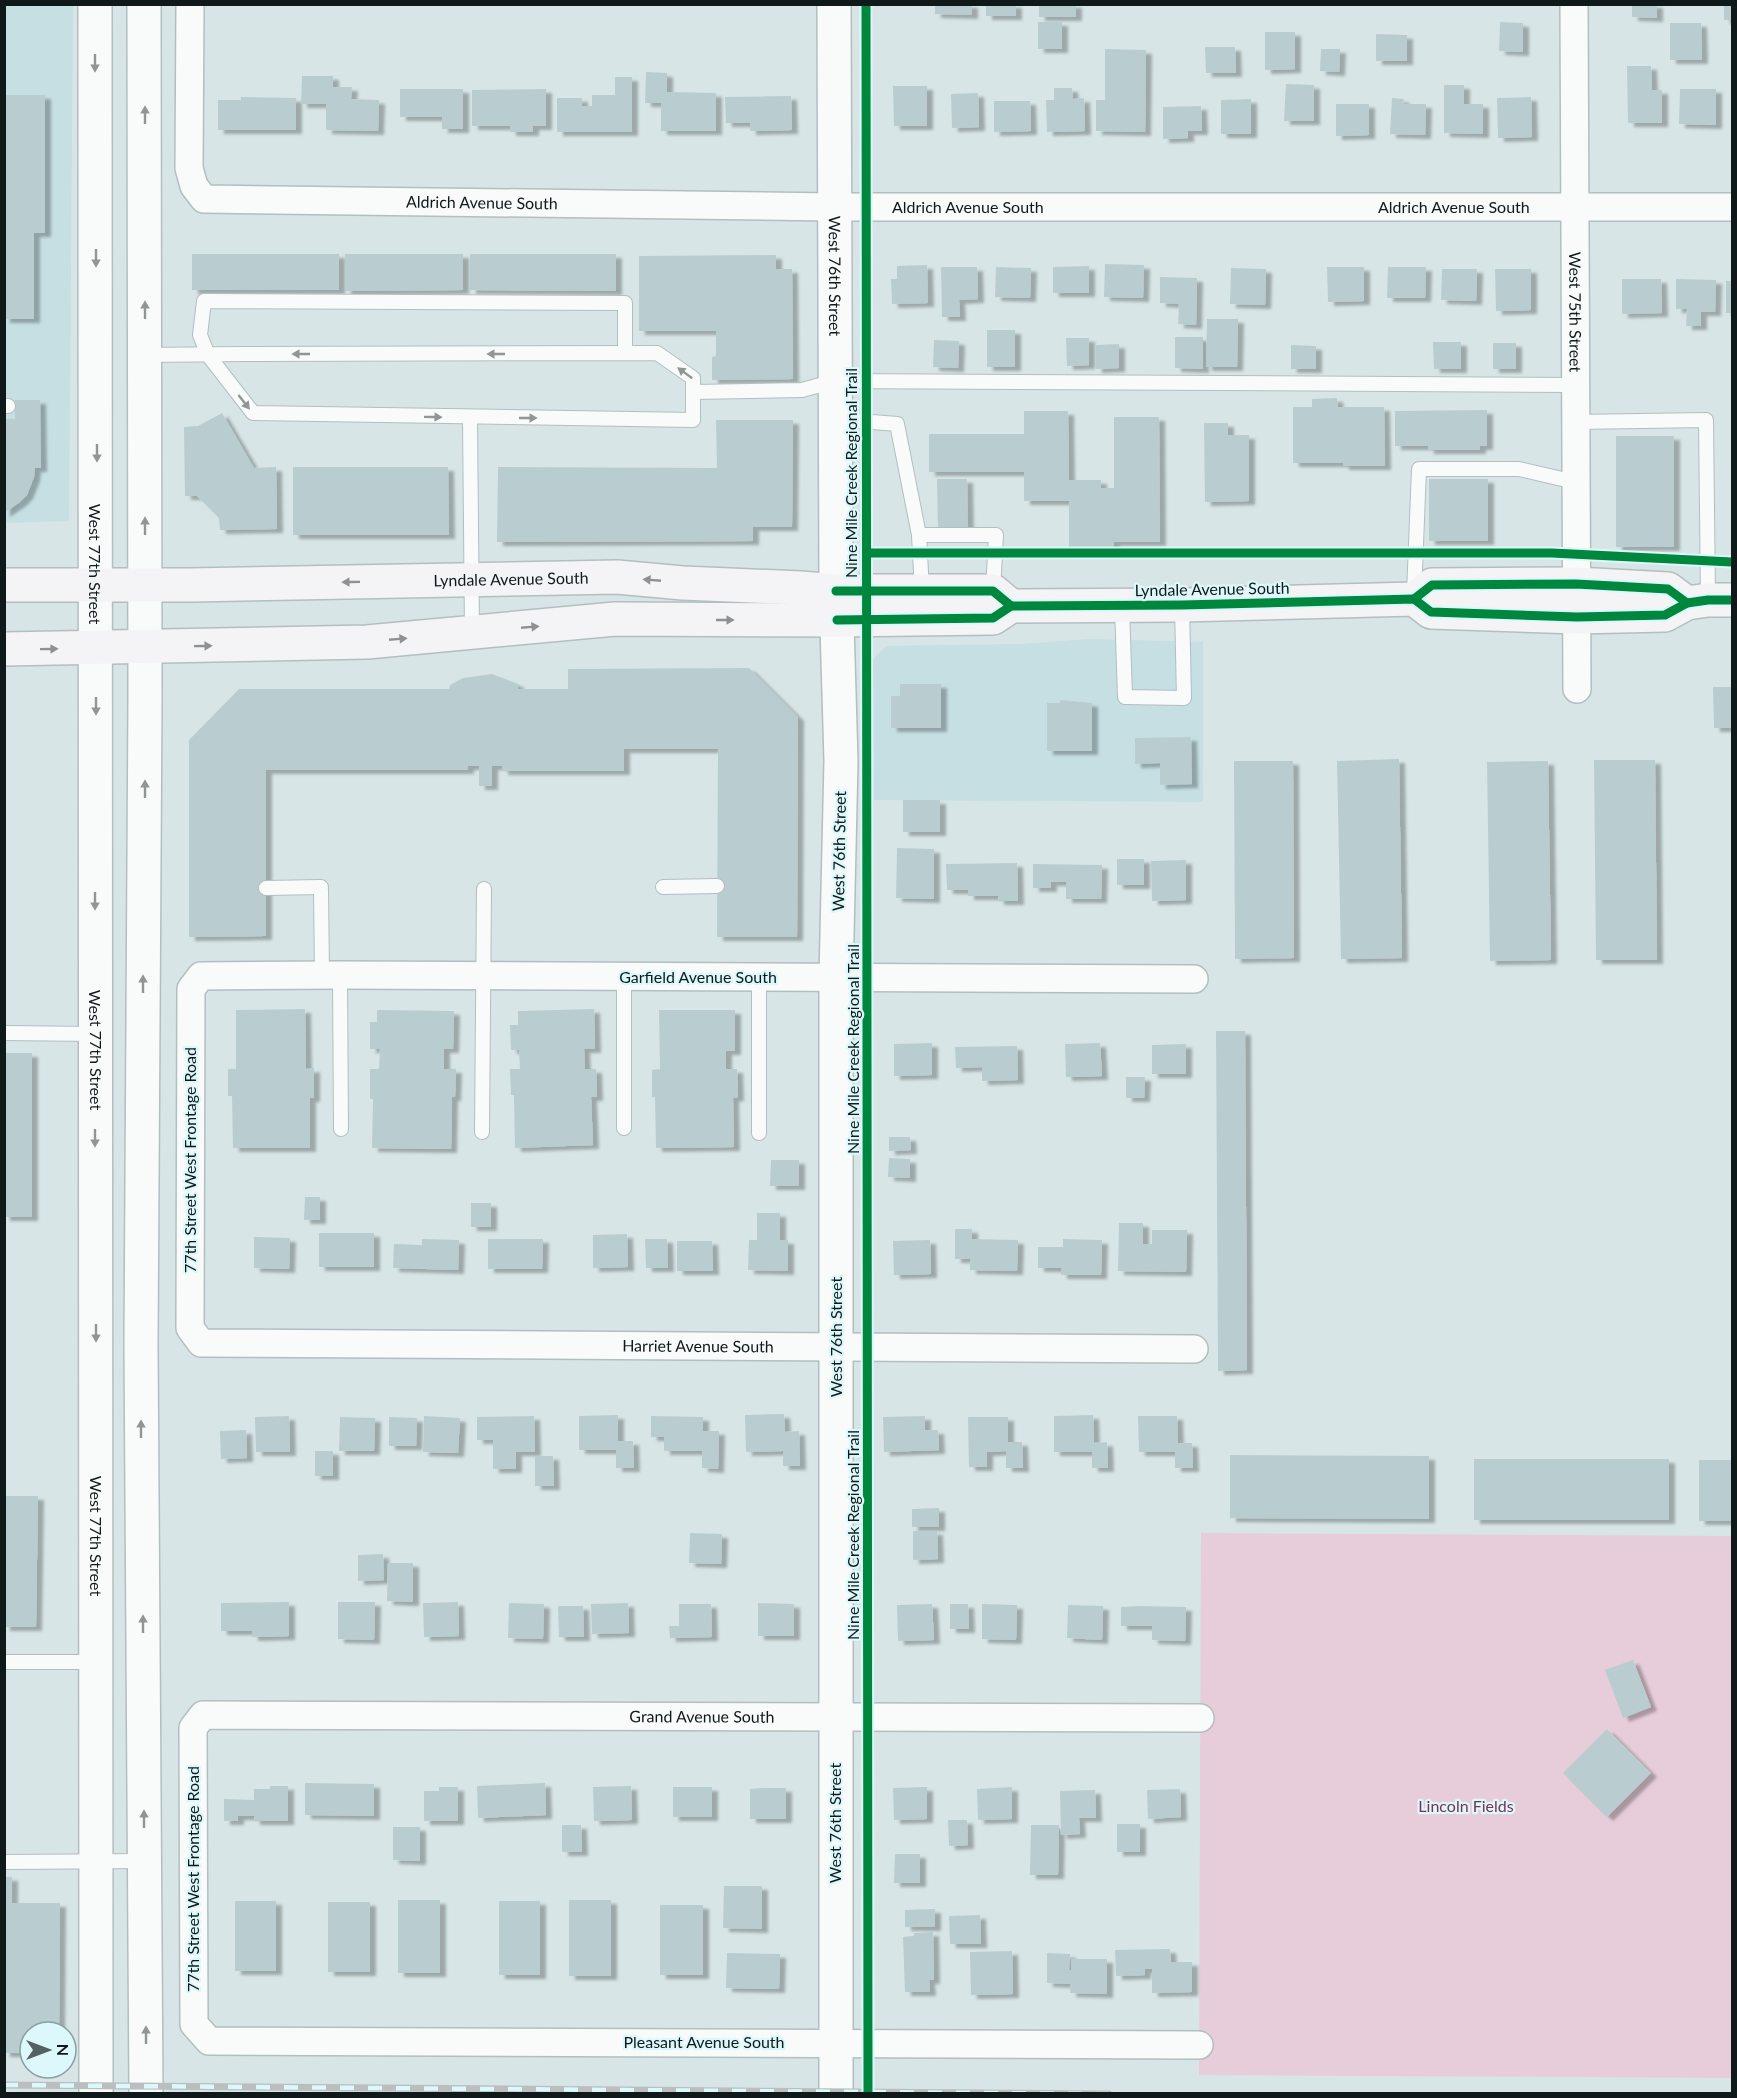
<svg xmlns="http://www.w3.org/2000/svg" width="1737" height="2098" font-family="Lato,sans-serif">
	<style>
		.built { fill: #c5dfe3 }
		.green { fill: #e6cdd9 }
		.building { fill: #b9cdd0; filter: url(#shadow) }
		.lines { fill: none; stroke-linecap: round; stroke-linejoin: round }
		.service-casing { stroke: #b3bec0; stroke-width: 16 }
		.minor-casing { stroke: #b3bec0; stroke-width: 30 }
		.tertiary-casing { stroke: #b3bec0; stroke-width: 36 }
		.secondary-casing { stroke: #b3bec0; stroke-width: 36 }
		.service { stroke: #f9fbfb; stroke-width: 14 }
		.minor { stroke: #f9fbfb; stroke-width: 27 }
		.tertiary { stroke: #f9fbfb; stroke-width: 33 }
		.secondary { stroke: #f4f3f5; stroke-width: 33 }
		.rail-casing { stroke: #babebe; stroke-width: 7 }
		.rail { stroke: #ddf8fb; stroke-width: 4.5; stroke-dasharray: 14; stroke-linecap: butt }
		.cycleway-casing { stroke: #ddf8fb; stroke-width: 13 }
		.cycleway { stroke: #00873e; stroke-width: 9 }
		.oneway { fill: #909596 }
		.oneway2 { fill: #8d9192 }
		.labels { text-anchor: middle; stroke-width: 4.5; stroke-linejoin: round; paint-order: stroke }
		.street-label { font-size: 16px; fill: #0f191a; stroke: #ddf8fb }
		.park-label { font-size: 16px; fill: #7a3150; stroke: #ddf8fb }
	</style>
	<defs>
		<filter id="shadow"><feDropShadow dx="6" dy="4" stdDeviation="1.5" flood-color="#0004"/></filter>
	</defs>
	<rect width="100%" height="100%" fill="#d7e5e7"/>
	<g class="built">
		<path d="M4 5H73L69 521 5 523Z"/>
		<path d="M1088 639 1203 642V802L874 800 873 659 886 646 1023 644Z"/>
	</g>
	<path class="green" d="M1201 1533 1732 1536V2078L1199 2075Z"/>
	<g class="building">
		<path d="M935 4H972V15L935 14Z"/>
		<rect x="986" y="4" width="30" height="12"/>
		<rect x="1039" y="4" width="37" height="13"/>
		<path d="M1632 4H1657V18L1632 17Z"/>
		<rect x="1724" y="4" width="8" height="16"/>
		<rect x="1038" y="22" width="24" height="27"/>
		<path d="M1500 22 1523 23V52L1499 51Z"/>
		<path d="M1670 23H1701L1702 60H1670Z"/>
		<path d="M1265 32H1295V69L1265 70Z"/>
		<path d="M1376 34 1407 35V61H1376Z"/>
		<path d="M1205 47H1235L1236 73H1206Z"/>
		<path d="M1105 49 1146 50 1145 132 1096 131V100H1105Z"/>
		<path d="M1321 49H1340L1339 72 1320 71Z"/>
		<path d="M1627 66H1651L1652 90H1662V123H1628Z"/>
		<path d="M646 72 667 73V92L716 93V131H661V103H645Z"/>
		<path d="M302 76H333V87H352L351 99 379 100 378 131 326 130V104H301Z"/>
		<path d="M615 77H632V132H557V98H582V106H592V95H615Z"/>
		<path d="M1286 84 1314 85V121H1284Z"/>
		<path d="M1444 85H1464V104H1483V134L1444 133Z"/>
		<path d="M893 86H927V126H894Z"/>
		<path d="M1054 88H1072L1073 99 1084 98 1085 131 1047 132 1046 100H1054Z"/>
		<path d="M400 89H463V129H442V117H400Z"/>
		<path d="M546 89V126H533V132H510V126H472V90Z"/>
		<path d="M1680 89H1716V125L1679 124Z"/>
		<path d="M978 93 979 127 952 128 951 94Z"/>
		<path d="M4 95H45V233H34V319H4Z"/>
		<path d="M791 96 792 130 750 131V123H726L725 97Z"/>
		<path d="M241 97 296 98V130H218V100H241Z"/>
		<path d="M1531 97 1532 137 1498 138 1497 98Z"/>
		<path d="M1392 98 1404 99 1403 104H1426L1425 135 1390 134Z"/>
		<path d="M1251 99V134H1221V100Z"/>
		<path d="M994 101H1030L1031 131 994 132Z"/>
		<path d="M1336 104H1369V135L1336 136Z"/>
		<path d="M1201 106 1202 131H1188V138L1163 139V107Z"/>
		<rect x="192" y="254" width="147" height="36"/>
		<path d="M345 254H463V290L345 291Z"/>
		<path d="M470 254H616V291L470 290Z"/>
		<path d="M776 255V269H792L793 379 712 380V357L716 356V331H639V256Z"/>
		<path d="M1105 264 1144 265 1143 298 1104 297Z"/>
		<path d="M927 265 928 303 892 304 891 279H897V266Z"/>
		<path d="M1089 266V293H1053V267Z"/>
		<path d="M941 267H977L978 299 959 300 960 317H942Z"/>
		<path d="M996 267 1031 268 1030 298 995 297Z"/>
		<path d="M1327 267H1364V301L1328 302Z"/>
		<path d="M1388 267H1426L1425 298H1387Z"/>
		<path d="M1231 268 1266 269 1265 305 1230 304Z"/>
		<path d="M1442 269H1477L1476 301 1441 300Z"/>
		<path d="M1495 269H1531V310L1496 311Z"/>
		<path d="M1160 277 1197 278 1196 325 1178 324 1179 304 1160 303Z"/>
		<path d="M1622 279H1661L1662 313 1622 314Z"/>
		<path d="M1676 279 1716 280 1715 312H1701V326H1686L1687 309H1676Z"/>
		<rect x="1726" y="281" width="6" height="32"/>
		<path d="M1207 319H1238L1237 367H1206Z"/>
		<rect x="987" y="330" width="28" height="37"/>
		<path d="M1175 337H1203V369L1175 368Z"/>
		<path d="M1066 338H1089V365L1067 366Z"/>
		<path d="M934 340 959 341 958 368 933 367Z"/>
		<path d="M1433 342H1461V369H1434Z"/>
		<rect x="1493" y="343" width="23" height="26"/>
		<path d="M1119 344V368L1096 369V345Z"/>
		<path d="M1291 345 1316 346V369H1291Z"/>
		<path d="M1337 398 1338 407H1384L1385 466H1343V463H1293V407H1312V399Z"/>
		<path d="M15 400H40L41 468H35L34 477 27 495 20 502 4 513V419H15Z"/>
		<path d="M1487 410V446H1480V450H1428V446H1395V411Z"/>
		<path d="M1024 411H1068L1069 480H1101V488H1114V417H1159L1160 542H1114V548H1069V501H1024V472H929V434H1024Z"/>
		<path d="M222 413 254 468 276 467 277 529 220 530 219 518 197 496H185L184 427 198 426Z"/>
		<path d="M716 420H793L792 527H753V541L497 542 498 467 717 468Z"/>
		<path d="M1204 423H1228V435H1249V501L1205 502Z"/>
		<rect x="1616" y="436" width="58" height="111"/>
		<path d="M293 467H448L449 535H293Z"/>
		<path d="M937 479H967L968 532H938Z"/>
		<rect x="1429" y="479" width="59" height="62"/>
		<path d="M749 668 798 717 797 937H717L718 749H624V771H502V766H492V786H479V766H468V770H266V936L189 937V740L239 689H449L450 685 463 678 492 674 518 684V689H568V669Z"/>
		<path d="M900 684H941V728H891V696H900Z"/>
		<path d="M1713 687H1732V728H1714Z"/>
		<path d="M1060 700 1092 703V751H1047V703H1060Z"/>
		<path d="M1191 737 1192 784 1160 785V763L1135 764V738Z"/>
		<path d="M1399 759 1402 958 1341 959 1337 761Z"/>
		<path d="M1594 760H1655L1657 960H1596Z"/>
		<path d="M1234 761H1293L1294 958 1235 959Z"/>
		<path d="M1548 761 1551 960 1490 961 1487 762Z"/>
		<rect x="903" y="800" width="37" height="32"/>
		<path d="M897 848 934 849V899L896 898Z"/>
		<rect x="1117" y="859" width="27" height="26"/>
		<path d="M1186 860V900L1152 901 1151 861Z"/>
		<path d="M1017 863 1018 901H998V896H968V890H947L946 864Z"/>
		<path d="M1033 864 1102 865 1101 899H1066V882H1051V888H1033Z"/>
		<path d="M305 1009 306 1069 314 1068V1098H310V1148H233L232 1096H228V1069H236V1010Z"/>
		<path d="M594 1009 595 1049H584L585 1069H596L597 1097H591L593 1145 515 1148 514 1095H511L510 1069H520L519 1050H511L510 1025H518V1011Z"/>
		<path d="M377 1010 454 1011 453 1049H444V1069H456L455 1097H452L451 1149 372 1148 373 1099H370V1069H379L380 1049H370V1022H377Z"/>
		<path d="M659 1010H735V1051H726V1069H737L738 1097 733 1098 734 1147 656 1148 655 1097H652V1070L660 1069Z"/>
		<path d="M1216 1031H1245L1247 1370 1218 1371Z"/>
		<path d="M932 1043V1075L894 1076V1044Z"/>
		<path d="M1100 1043 1102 1076 1066 1077 1065 1044Z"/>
		<path d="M1186 1044V1074H1152V1045Z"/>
		<path d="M1017 1046 1018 1080 982 1081V1067L956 1068 955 1047Z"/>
		<rect x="4" y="1053" width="28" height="164"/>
		<path d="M1126 1077H1145L1144 1098H1126Z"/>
		<path d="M889 1137H910L911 1150 889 1151Z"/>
		<path d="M889 1158 910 1159V1178L888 1177Z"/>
		<path d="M771 1160H799V1186H770Z"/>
		<path d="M305 1197H320V1220H304Z"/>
		<rect x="471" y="1203" width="20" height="24"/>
		<path d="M757 1213H780V1240H788V1271L748 1270 749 1240H757Z"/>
		<path d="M1119 1223H1143V1244H1152V1230H1187L1186 1272 1118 1271Z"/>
		<path d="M955 1229H972V1239L1018 1240 1017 1271 970 1270V1259H955Z"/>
		<rect x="319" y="1233" width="55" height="34"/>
		<path d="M627 1234 628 1267 593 1268V1235Z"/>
		<path d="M254 1237 290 1238 289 1269 254 1268Z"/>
		<path d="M422 1239 459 1240 458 1270 393 1268 394 1244 422 1245Z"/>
		<path d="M488 1239H543L542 1269H488Z"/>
		<path d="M645 1239H667L668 1268H646Z"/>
		<path d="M1063 1239 1102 1240 1101 1275H1061V1268H1038V1247H1063Z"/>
		<path d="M930 1240 931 1274 894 1275 893 1241Z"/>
		<path d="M677 1241H712L713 1271H677Z"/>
		<path d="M784 1414 785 1432 799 1431 800 1466H783V1451L746 1452 745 1415Z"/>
		<path d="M618 1415V1441H633L634 1468H616V1450H579V1416Z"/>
		<path d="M1093 1415 1094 1443 1107 1442 1108 1468H1092V1452H1054V1416Z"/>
		<path d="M289 1416 290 1452H256L255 1417Z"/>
		<path d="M424 1416 460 1418 458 1453 423 1452Z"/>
		<path d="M534 1416 535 1452H516V1469H493V1440H477V1417Z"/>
		<path d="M651 1416 703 1417V1431H719L718 1469 702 1468V1451H664V1437H651Z"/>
		<path d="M925 1416V1430H938L939 1450 884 1452 883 1417Z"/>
		<path d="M1138 1416H1177L1178 1443H1192L1193 1468H1175V1452H1139Z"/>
		<path d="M340 1417 375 1418 374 1451H339Z"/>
		<path d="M389 1417 417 1418 416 1446H389Z"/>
		<path d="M968 1417H1008V1442H1022L1023 1468H1006V1451L987 1452V1467H969Z"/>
		<path d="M246 1430 247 1458 221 1459 220 1431Z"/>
		<rect x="315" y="1451" width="18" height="25"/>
		<path d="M1230 1455 1429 1456V1519L1230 1518Z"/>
		<path d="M535 1456H553L554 1486H535Z"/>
		<rect x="1474" y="1459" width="195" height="61"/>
		<rect x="1699" y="1460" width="33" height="61"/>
		<path d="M4 1496H38L36 1627H4Z"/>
		<path d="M939 1508V1527H912V1509Z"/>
		<path d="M913 1531H937L938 1559 913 1560Z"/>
		<path d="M690 1533 722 1534 721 1564 689 1563Z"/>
		<path d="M383 1554 384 1580 358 1581V1555Z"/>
		<path d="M388 1563H413V1602L387 1601Z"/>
		<path d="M289 1602V1636L252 1637V1631H221V1603Z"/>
		<path d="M338 1602H375L374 1640 338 1639Z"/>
		<path d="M458 1602 459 1636 424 1637 423 1603Z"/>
		<path d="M509 1603 544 1604 543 1639 508 1638Z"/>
		<path d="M628 1603 629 1633 592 1634 591 1604Z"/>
		<path d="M758 1603 794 1604V1636H758Z"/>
		<path d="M679 1604H711L712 1637 670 1638 669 1626H679Z"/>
		<path d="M932 1604 934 1640 898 1641 897 1605Z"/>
		<path d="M950 1604H968L969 1629H950Z"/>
		<path d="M982 1604 1017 1605 1016 1640 982 1639Z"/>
		<path d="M1068 1605 1103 1606 1102 1640 1067 1638Z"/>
		<path d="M558 1606H583L584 1637H559Z"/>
		<path d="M1140 1606 1186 1607 1185 1641 1152 1640V1626H1121V1607Z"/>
		<path d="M1633 1660 1651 1707 1623 1718 1605 1670Z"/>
		<path d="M1607 1729 1651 1773 1607 1817 1563 1773Z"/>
		<path d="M305 1783 374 1784V1816L305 1815Z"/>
		<path d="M545 1783 546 1815 478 1818 477 1786Z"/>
		<path d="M270 1786H288V1821H254V1816H238V1821H224V1799L254 1800V1789H270Z"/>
		<path d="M631 1786 632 1820 594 1821 593 1787Z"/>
		<path d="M439 1787H458V1821H424V1791H439Z"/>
		<rect x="673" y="1787" width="39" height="30"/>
		<path d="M927 1787V1819L894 1820 893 1788Z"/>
		<path d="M1012 1787V1819L978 1820 977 1789Z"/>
		<path d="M763 1788H786V1819H750V1789Z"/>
		<path d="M1180 1789 1181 1817 1148 1819 1147 1790Z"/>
		<path d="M1095 1790 1096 1818H1079L1080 1834 1061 1835 1060 1791Z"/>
		<path d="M948 1820H967L968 1845 949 1846Z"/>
		<rect x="1117" y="1824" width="23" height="28"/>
		<path d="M562 1825H581L582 1852H562Z"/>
		<path d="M1031 1825H1059L1058 1875H1030Z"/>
		<path d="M393 1827H420V1861L393 1860Z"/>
		<path d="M895 1854H920V1883H894Z"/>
		<path d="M4 1877H12V1903H60L59 2032H30V2053H4Z"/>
		<path d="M724 1886H762V1929L723 1928Z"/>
		<rect x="398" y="1900" width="42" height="73"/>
		<rect x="569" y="1900" width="42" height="76"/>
		<rect x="235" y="1901" width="41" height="70"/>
		<rect x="499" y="1901" width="41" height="74"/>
		<rect x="328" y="1902" width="42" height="70"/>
		<rect x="660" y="1905" width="43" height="70"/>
		<path d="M935 1909V1927H905V1910Z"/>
		<path d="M980 1915 981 1944H950L949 1916Z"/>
		<path d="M933 1932 934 1980H929L930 1992H905L903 1937 914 1936V1933Z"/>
		<path d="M1170 1949 1171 1962H1192V1992L1152 1993V1969H1145V1975L1116 1976 1115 1950Z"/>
		<path d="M1012 1951 1013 1994 971 1995 970 1952Z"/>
		<path d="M727 1953 780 1954 779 1989 726 1988Z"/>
		<path d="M1047 1953 1070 1954 1069 1970H1071V1959H1107V1994L1070 1993 1071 1984 1047 1983Z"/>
	</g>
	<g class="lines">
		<defs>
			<g id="service">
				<path d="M145 355 242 354 657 353 693 378V420L253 413 208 355 200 335 204 301 625 303V353"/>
				<path d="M693 392 802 390 835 381 1575 385"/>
				<path d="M4 406H8"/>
				<path d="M470 418 472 632"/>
				<path d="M835 419 897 424 919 535"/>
				<path d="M1575 422 1706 420 1708 600"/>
				<path d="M922 591 919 535H996L993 591"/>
				<path d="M1414 594 1419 469H1519L1575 482"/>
				<path d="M1122 606 1125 697 1184 698 1182 605"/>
				<path d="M663 887 717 886"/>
				<path d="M266 888 321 887"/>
				<path d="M321 890 322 975"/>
				<path d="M340 975 341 1129"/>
				<path d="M624 977V1128"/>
				<path d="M759 978V1133"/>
				<path d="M4 1033 95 1034"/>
				<path d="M482 1132 484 889"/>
				<path d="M4 1662H96"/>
				<path d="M4 1862 145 1861"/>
			</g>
			<g id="minor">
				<path id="s1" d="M190 4 189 168 194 186 204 199 834 207H1732"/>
				<path id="s2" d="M1574 4 1577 689"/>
				<path id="s3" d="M1194 979 340 975 201 976 191 989 190 1328 201 1343 1194 1349"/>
				<path id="s4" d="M1199 2045 209 2041 194 2024 193 1728 203 1715 1200 1718"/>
			</g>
			<g id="tertiary">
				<path id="s5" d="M95 4 96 2094"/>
				<path d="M144 4 145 698 141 1344 146 2094"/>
				<path id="s6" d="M834 4 836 591 841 761 836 978V2094"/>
			</g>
			<g id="secondary">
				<path id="s7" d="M4 585H191L617 577 683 583 801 588 836 591H993L1011 606"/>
				<path d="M1414 599 1432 585 1576 584 1668 589 1687 603"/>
				<path d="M4 649 367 642 615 619 837 620 993 618 1011 606 1182 605 1414 599 1431 612 1577 617 1665 615 1687 603 1708 600H1732"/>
			</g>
		</defs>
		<use href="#service" class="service-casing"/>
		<use href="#minor" class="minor-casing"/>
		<use href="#tertiary" class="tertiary-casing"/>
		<use href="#secondary" class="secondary-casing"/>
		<use href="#service" class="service"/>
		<use href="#minor" class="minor"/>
		<use href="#tertiary" class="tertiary"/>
		<use href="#secondary" class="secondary"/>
		<defs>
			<path id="rail" d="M4 2085 1109 2094"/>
		</defs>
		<use href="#rail" class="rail-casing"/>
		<use href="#rail" class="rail"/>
		<defs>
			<g id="cycleway">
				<path d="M866 4 868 2094"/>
				<path d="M867 553H1552L1732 562"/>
				<path d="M836 591H993L1011 606"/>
				<path d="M1414 599 1432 585 1576 584 1668 589 1687 603"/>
				<path d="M837 620 993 618 1011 606 1182 605 1414 599 1431 612 1577 617 1665 615 1687 603 1708 600H1732"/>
			</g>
		</defs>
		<use href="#cycleway" class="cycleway-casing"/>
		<use href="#cycleway" class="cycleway"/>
	</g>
	<defs><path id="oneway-solid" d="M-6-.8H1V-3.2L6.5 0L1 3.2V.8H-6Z" transform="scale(1.5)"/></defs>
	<g class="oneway">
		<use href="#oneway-solid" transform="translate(95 63) rotate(90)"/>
		<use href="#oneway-solid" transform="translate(145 115) rotate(-90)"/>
		<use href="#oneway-solid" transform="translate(96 258) rotate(90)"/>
		<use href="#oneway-solid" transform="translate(145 310) rotate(-90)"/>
		<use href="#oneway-solid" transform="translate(301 354) rotate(180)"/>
		<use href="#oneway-solid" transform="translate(496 354) rotate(180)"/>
		<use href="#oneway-solid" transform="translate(685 373) rotate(-144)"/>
		<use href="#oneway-solid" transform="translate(244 402) rotate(52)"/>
		<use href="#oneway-solid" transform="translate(433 417) rotate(1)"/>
		<use href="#oneway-solid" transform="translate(528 418)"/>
		<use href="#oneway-solid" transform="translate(97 453) rotate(90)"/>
		<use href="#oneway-solid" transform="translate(145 526) rotate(-90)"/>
		<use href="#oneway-solid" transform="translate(96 706) rotate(90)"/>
		<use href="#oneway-solid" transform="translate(145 789) rotate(-90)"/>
		<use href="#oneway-solid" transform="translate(95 901) rotate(90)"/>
		<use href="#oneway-solid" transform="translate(143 984) rotate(-90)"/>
		<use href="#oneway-solid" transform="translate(95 1138) rotate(90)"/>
		<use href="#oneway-solid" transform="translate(96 1333) rotate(90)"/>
		<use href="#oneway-solid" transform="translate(141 1429) rotate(-90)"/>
		<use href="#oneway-solid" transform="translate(143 1624) rotate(-90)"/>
		<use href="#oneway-solid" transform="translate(144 1819) rotate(-90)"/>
		<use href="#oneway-solid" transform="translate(146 2035) rotate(-90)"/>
	</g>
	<g class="oneway2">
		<use href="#oneway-solid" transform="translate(652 580) rotate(-175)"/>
		<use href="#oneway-solid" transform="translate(351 582) rotate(179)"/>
		<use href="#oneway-solid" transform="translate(725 620)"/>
		<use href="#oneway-solid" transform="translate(530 627) rotate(-5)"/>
		<use href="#oneway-solid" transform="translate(398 639) rotate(-5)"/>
		<use href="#oneway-solid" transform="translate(203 646) rotate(-1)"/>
		<use href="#oneway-solid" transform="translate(49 649) rotate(-1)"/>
	</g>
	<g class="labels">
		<g class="street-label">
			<text dy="6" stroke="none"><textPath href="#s1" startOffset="477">Aldrich Avenue South</textPath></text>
			<text dy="6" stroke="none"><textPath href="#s1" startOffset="963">Aldrich Avenue South</textPath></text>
			<text dy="6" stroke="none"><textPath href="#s1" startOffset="1449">Aldrich Avenue South</textPath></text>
			<text dy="6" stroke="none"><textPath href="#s6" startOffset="272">West 76th Street</textPath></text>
			<text dy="6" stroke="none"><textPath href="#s2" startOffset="308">West 75th Street</textPath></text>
			<text transform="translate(851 473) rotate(-90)" y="6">Nine Mile Creek Regional Trail</text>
			<text dy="6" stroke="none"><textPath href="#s5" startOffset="560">West 77th Street</textPath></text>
			<text dy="6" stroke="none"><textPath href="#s7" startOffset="507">Lyndale Avenue South</textPath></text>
			<text transform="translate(1212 589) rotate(-1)" y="6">Lyndale Avenue South</text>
			<text transform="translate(839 851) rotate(-89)" y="6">West 76th Street</text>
			<text x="698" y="983">Garfield Avenue South</text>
			<text dy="6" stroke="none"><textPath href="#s5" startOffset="1046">West 77th Street</textPath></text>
			<text transform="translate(853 1049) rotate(-90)" y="6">Nine Mile Creek Regional Trail</text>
			<text transform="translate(190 1160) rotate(-90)" y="6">77th Street West Frontage Road</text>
			<text transform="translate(836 1337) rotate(-90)" y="6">West 76th Street</text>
			<text dy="6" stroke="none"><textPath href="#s3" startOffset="1864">Harriet Avenue South</textPath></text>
			<text dy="6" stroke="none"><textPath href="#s5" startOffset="1532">West 77th Street</textPath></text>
			<text transform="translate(853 1535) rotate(-90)" y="6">Nine Mile Creek Regional Trail</text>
			<text dy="6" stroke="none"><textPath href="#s4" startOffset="1824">Grand Avenue South</textPath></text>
			<text transform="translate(835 1823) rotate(-90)" y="6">West 76th Street</text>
			<text transform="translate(193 1879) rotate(-90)" y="6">77th Street West Frontage Road</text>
			<text x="704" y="2048">Pleasant Avenue South</text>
		</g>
		<g class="park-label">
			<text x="1466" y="1812">Lincoln Fields</text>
		</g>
	</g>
	<rect width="1737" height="2098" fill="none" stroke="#0f191a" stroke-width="12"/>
	<g transform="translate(48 2050) rotate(90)"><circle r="28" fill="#ddf8fb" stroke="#8b9fa1" stroke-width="1.5"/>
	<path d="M0-4.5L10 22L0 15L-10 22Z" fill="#556062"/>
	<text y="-9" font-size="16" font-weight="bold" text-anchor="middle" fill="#0f191a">N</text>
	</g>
</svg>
